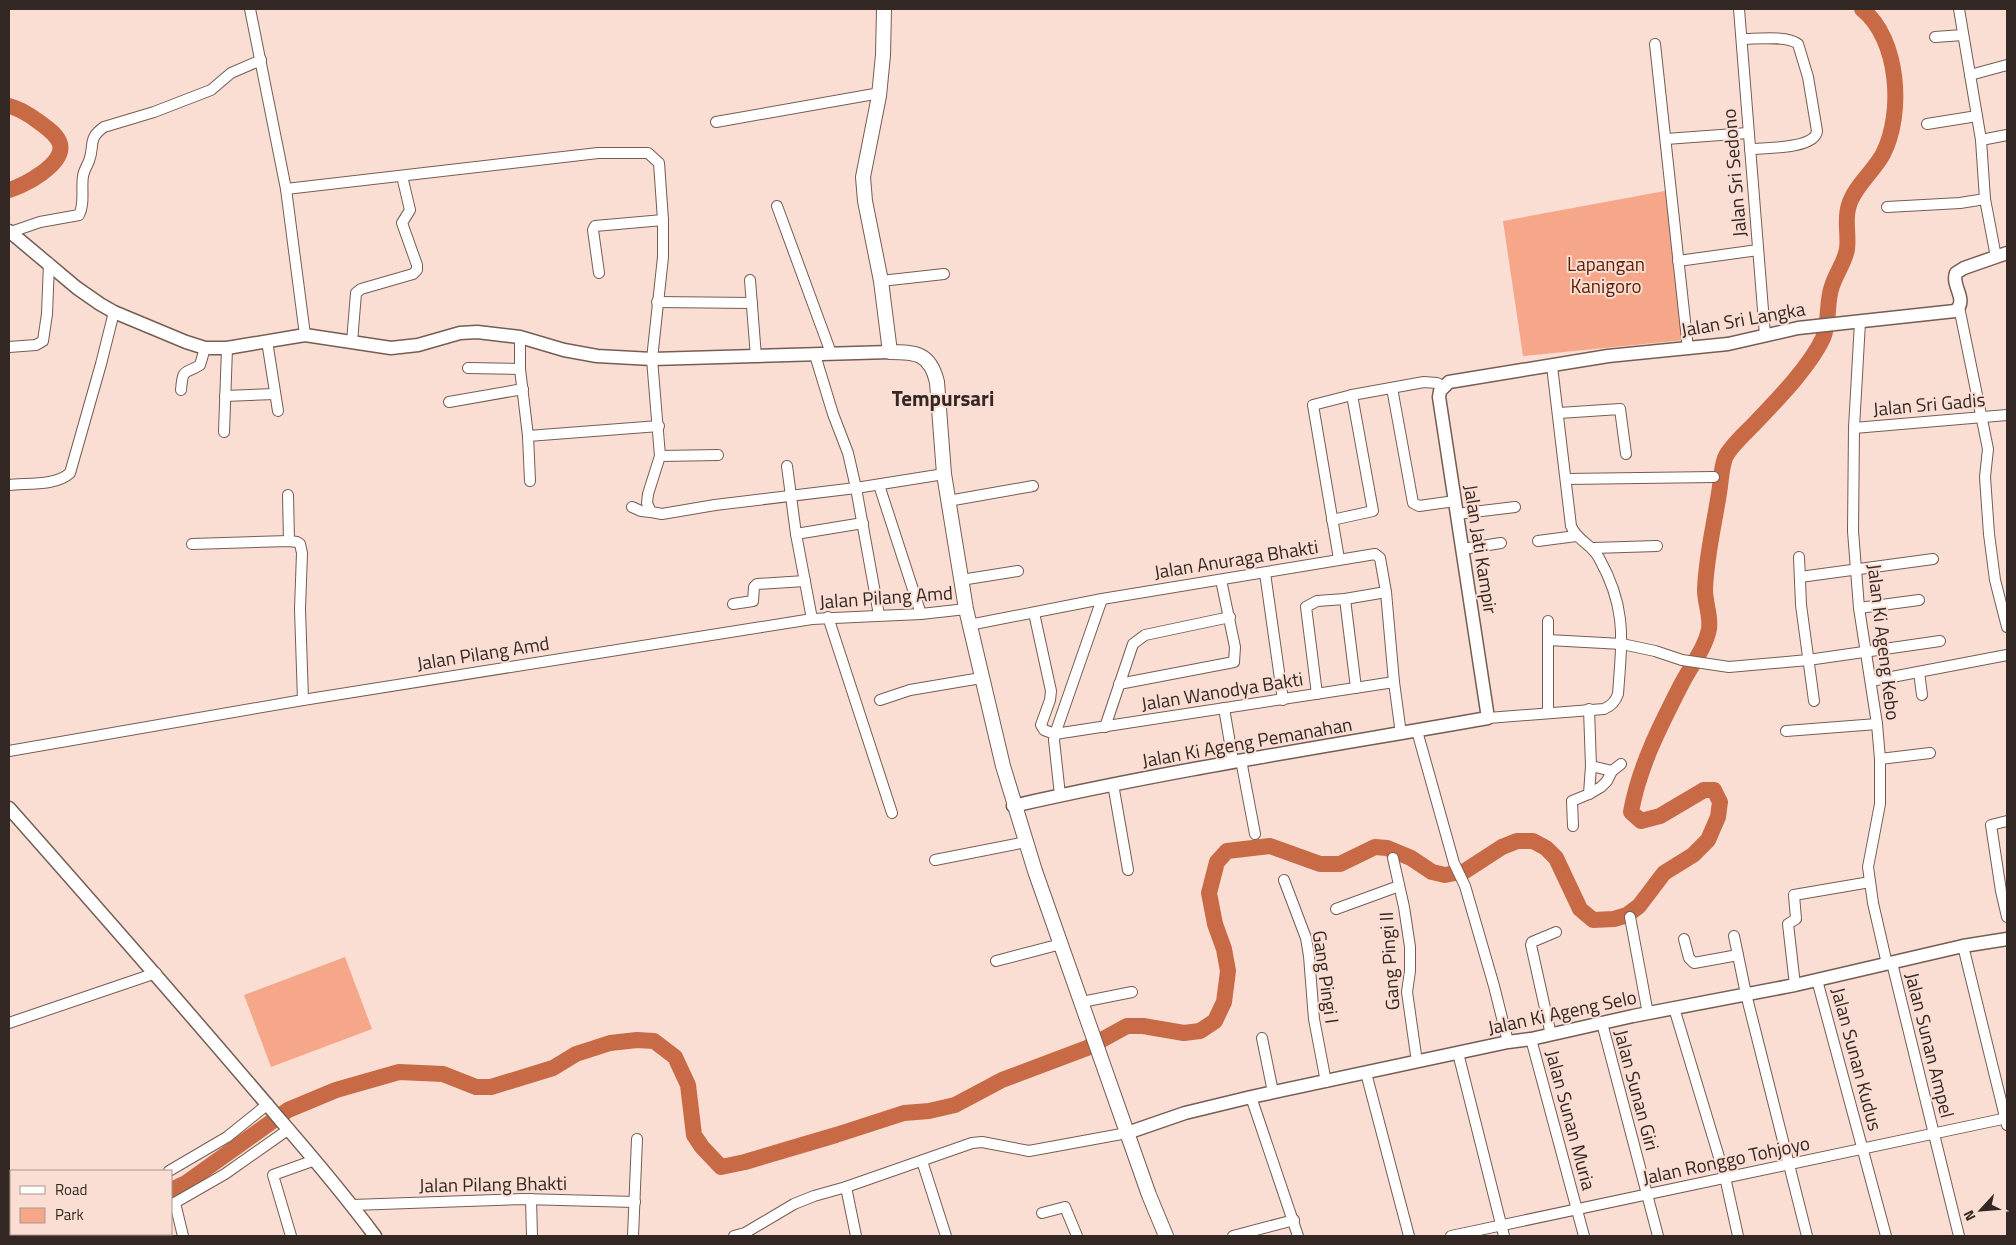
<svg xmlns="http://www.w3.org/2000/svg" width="2016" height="1245" font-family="'Titillium Web',sans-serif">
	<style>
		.green { fill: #f6a78a }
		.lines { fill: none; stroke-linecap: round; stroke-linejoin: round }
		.river { stroke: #c96a46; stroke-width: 16 }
		.minor-casing { stroke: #755d54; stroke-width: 12 }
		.tertiary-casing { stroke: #755d54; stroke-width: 15 }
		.secondary-casing { stroke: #755d54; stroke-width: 16 }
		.minor { stroke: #fff; stroke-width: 10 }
		.tertiary { stroke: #fff; stroke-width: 12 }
		.secondary { stroke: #fff; stroke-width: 14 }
		.labels { text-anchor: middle; stroke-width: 4; stroke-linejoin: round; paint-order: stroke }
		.street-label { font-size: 19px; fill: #332824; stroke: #faded4 }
		.park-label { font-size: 19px; fill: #5d2005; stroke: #faded4 }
		.quarter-label { font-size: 21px; font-weight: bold; fill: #332824; stroke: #faded4 }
	</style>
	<rect width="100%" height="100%" fill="#faded4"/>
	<g class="green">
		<path d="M1670 190 1685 340 1523 356 1503 221Z"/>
		<path d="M345 957 372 1029 271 1067 244 995Z"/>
	</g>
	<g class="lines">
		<g class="river">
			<path d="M9 106C19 108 31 116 39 122 47 128 57 134 60 144 65 164 24 186 9 190"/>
			<path d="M171 1190 186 1183 288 1110 336 1090 399 1072 443 1074 476 1087H491L553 1068 576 1054 610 1043 637 1040 654 1041 675 1057 688 1085 694 1135 702 1147 721 1167 745 1162 836 1135 904 1113 929 1111 955 1105 1002 1080 1087 1048 1127 1026H1143L1184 1033 1200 1031 1215 1021 1224 1002 1228 971 1224 949 1215 924 1209 893 1217 862 1227 851 1270 846 1320 864H1340L1375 847 1387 848 1411 858 1432 872 1445 875 1465 871 1502 847 1517 841H1533L1546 848 1556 858 1580 909 1593 920 1614 919 1627 915 1639 906 1664 873 1693 855 1708 840 1718 817 1720 802 1714 790H1704L1660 816 1641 821 1631 812C1639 767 1660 726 1681 685 1690 667 1705 649 1709 629 1711 616 1705 603 1705 590 1706 557 1714 526 1719 493 1721 482 1721 469 1725 458 1730 446 1748 431 1757 421 1778 399 1810 366 1823 338 1830 322 1826 302 1832 286 1836 273 1845 262 1847 249 1849 234 1844 219 1849 205 1854 187 1874 171 1883 154 1904 113 1899 39 1862 9"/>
			<path d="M84 1236 88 1234"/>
		</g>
		<defs>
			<g id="minor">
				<path d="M250 9 286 189 305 335"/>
				<path d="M1739 9 1765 335"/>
				<path d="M1959 9 1981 140 1985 199 1996 257"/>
				<path d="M1935 37 1963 35"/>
				<path d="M1742 39C1756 39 1787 35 1798 44L1808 77 1817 131C1815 149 1765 148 1750 149"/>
				<path d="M1655 44 1688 349"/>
				<path d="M1970 75 2007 65"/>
				<path d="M716 122 880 93"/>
				<path d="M1927 124 1977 116"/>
				<path d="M1666 139 1748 133"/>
				<path d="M1981 140 2007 135"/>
				<path d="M286 189 598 153H648L659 163 663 220V257L652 359 660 456 648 494 647 503 651 512 662 514 715 505 856 488 944 474"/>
				<path d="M777 206 831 353"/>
				<path d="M1887 207 1960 203 1985 199"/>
				<path d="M11 232 40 222 79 215C85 204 81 188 83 176 84 170 87 166 89 161 95 145 87 139 104 127L154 112 211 90 231 73 261 60"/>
				<path d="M1678 261 1758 250"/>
				<path d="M599 273 593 230 595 226 663 220"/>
				<path d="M750 280 756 357"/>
				<path d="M881 281 944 274"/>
				<path d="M657 302 752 303"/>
				<path d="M1959 307 1988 449 1985 477 1989 534 1995 580 2007 627"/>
				<path d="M1860 322 1854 428 1853 531 1859 608 1877 724 1880 759V804L1868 867 1873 903 1887 964"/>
				<path d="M520 337V369L528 436 530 481"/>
				<path d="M267 341 278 411"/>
				<path d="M352 342 356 293 361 289 413 274 417 270V265L402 223 410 210 402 176"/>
				<path d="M9 347 36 345 43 341 47 314 49 263"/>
				<path d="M815 355 833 414 848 453 856 488 879 615"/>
				<path d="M468 368 520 369"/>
				<path d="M1392 388 1413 503 1419 506 1455 501"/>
				<path d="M181 390C183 367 184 375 200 365L205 348"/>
				<path d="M225 396 275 394"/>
				<path d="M449 402 523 389"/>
				<path d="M1559 413 1620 409 1626 454"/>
				<path d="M1854 428 2007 415"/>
				<path d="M224 432 227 348"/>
				<path d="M528 436 659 426"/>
				<path d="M660 456 718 455"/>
				<path d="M787 466 796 534 863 523"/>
				<path d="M1566 479 1714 477"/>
				<path d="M9 485C27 483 56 486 70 473L101 364 114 312"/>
				<path d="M879 485 921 614"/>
				<path d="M288 495 289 541"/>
				<path d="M948 501 1033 486"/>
				<path d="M632 507 641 511 651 512"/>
				<path d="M1457 514 1515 507"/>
				<path d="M1332 520 1373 511 1352 395"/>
				<path d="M796 534 812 619"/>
				<path d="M1538 541 1576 536"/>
				<path d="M192 544 289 541 297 542 300 544 302 553 300 609 303 700"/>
				<path d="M1593 548 1657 546"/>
				<path d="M1463 549 1501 543"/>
				<path d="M1799 557 1801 605 1814 701"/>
				<path d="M1339 559 1313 405 1352 395 1424 382 1437 383 1443 386"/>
				<path d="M1265 573 1283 700"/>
				<path d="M1800 577 1933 559"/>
				<path d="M961 580 1018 571"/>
				<path d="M1345 599 1356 688"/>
				<path d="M733 604 753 601 754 587 757 584 805 581"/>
				<path d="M1859 608 1919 600"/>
				<path d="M1034 613 1051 691 1050 700 1041 725 1044 730 1055 734 1394 682"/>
				<path d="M828 617 892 813"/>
				<path d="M1548 621V712"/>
				<path d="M969 625 1102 599 1375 554 1380 558 1386 592 1394 682 1401 734"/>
				<path d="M1548 640 1622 644 1655 651 1682 660 1729 667 1808 660 1940 641"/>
				<path d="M1919 672 1922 695"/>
				<path d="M1871 681 2007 655"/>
				<path d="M1119 684 1234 662 1235 647 1221 580"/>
				<path d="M1317 694 1306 607 1317 601 1345 599 1386 592"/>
				<path d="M880 700 910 690 981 678"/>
				<path d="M1224 708 1233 761"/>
				<path d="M1589 709 1591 766 1589 794"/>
				<path d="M1488 718 1604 709C1612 705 1615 702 1618 694 1622 639 1627 608 1599 558 1591 543 1577 541 1571 526L1552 366"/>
				<path d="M1105 727 1133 644 1145 635 1230 617"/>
				<path d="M1417 731 1454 863 1465 886 1494 986 1508 1042"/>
				<path d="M1786 731 1877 724"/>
				<path d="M9 751 303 700 812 619 921 614 966 609"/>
				<path d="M1880 759 1930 753"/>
				<path d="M1241 760 1255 834"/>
				<path d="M1591 766 1612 771"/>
				<path d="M1113 784 1128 870"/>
				<path d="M1060 795 1054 740 1055 734 1102 599"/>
				<path d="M2007 821 1991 825 2001 891 2007 917"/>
				<path d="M1573 826 1572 801 1589 794 1601 787 1607 781 1612 771 1621 764"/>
				<path d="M1393 858 1404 907 1410 947V971L1407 992 1417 1062"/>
				<path d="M935 860 1026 842"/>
				<path d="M1284 880 1306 938 1309 956 1314 1019 1326 1082"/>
				<path d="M1336 909 1399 886"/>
				<path d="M1630 917 1648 1014"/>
				<path d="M1734 936 1746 994 1807 1236"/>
				<path d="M1684 939 1689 958 1694 963 1738 955"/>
				<path d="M1963 946 2007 1125"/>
				<path d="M996 961 1061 944"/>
				<path d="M1892 963 1959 1236"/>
				<path d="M1817 980 1886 1236"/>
				<path d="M1795 985 1788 924 1796 919 1794 895 1870 882"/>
				<path d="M1082 1002 1132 992"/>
				<path d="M1674 1008 1725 1177 1738 1236"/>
				<path d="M9 1023 156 973"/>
				<path d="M1602 1023 1658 1236"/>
				<path d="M1551 1035 1531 945 1532 942 1556 932"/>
				<path d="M1262 1038 1273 1092"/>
				<path d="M1531 1039 1584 1236"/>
				<path d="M1458 1053 1504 1236"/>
				<path d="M1366 1073 1409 1236"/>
				<path d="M1251 1097 1298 1236"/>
				<path d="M922 1161 946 1236"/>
				<path d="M169 1171 227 1137 268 1104"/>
				<path d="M846 1187 856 1236"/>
				<path d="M531 1199 532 1236"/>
				<path d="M175 1203 183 1236"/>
				<path d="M171 1205 225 1174 289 1129"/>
				<path d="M352 1205 523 1199 635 1202"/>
				<path d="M1042 1213 1065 1207 1077 1236"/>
				<path d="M135 1234 136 1236"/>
				<path d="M57 1236 60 1234"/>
				<path d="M113 1236 117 1234"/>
				<path d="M291 1236 273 1175 315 1160"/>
				<path d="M633 1236 637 1139"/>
				<path d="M734 1236 745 1233 794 1204 814 1196 846 1187 972 1143 982 1142 1029 1151 1127 1133"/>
				<path d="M1233 1236 1294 1220"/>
				<path d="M1451 1236 2007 1118"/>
			</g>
			<g id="tertiary">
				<path d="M9 231 77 288 100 304 114 312 186 342 205 348H227L305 335 391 348 418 345 460 333 477 332 520 337 564 350 597 356 652 359 890 352"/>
				<path d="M1013 806C1170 770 1329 746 1488 718L1439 397 1440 391 1449 382 1608 356 1728 344 1798 328 1955 311C1969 300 1951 287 1956 273L1964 268 2007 253"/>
				<path d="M9 808C101 912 192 1016 282 1122 314 1159 346 1197 375 1236"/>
				<path d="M1127 1133 1185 1113 1251 1097 1508 1042 1531 1039 1633 1016 1795 985 1963 946 2007 939"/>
			</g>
			<path id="secondary" d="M884 9 883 55 879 96 863 177 865 201 881 281 890 352C916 352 930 353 937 382L944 474 966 609 1003 766 1035 871 1149 1195 1166 1236"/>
		</defs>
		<use href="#minor" class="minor-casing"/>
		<use href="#tertiary" class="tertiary-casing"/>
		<use href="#secondary" class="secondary-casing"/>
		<use href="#minor" class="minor"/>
		<use href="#tertiary" class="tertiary"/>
		<use href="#secondary" class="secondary"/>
	</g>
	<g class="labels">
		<g class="street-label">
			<text transform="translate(1734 173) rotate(-95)" y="7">Jalan Sri Sedono</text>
			<text transform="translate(1743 319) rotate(-10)" y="7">Jalan Sri Langka</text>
			<text transform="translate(1929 404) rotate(-5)" y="7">Jalan Sri Gadis</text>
			<text transform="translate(1481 549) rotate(81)" y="7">Jalan Jati Kampir</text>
			<text transform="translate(1236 559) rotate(-9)" y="7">Jalan Anuraga Bhakti</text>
			<text transform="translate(886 597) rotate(-4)" y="7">Jalan Pilang Amd</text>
			<text transform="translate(1884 642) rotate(83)" y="7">Jalan Ki Ageng Kebo</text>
			<text transform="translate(483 653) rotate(-9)" y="7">Jalan Pilang Amd</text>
			<text transform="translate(1222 691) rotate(-9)" y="7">Jalan Wanodya Bakti</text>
			<text transform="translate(1247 742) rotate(-10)" y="7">Jalan Ki Ageng Pemanahan</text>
			<text transform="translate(1389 961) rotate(-94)" y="7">Gang Pingi II</text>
			<text transform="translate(1326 977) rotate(82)" y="7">Gang Pingi I</text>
			<text transform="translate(1562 1012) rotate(-12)" y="7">Jalan Ki Ageng Selo</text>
			<text transform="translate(1930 1045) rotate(76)" y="7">Jalan Sunan Ampel</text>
			<text transform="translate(1857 1059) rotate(75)" y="7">Jalan Sunan Kudus</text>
			<text transform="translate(1637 1090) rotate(75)" y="7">Jalan Sunan Giri</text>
			<text transform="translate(1571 1120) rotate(75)" y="7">Jalan Sunan Muria</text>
			<text transform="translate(1726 1160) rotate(-12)" y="7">Jalan Ronggo Tohjoyo</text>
			<text transform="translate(493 1184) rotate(-1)" y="7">Jalan Pilang Bhakti</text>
		</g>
		<g class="park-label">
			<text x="1606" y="271">Lapangan<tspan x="1606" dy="22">Kanigoro</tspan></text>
		</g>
		<g class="quarter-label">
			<text x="943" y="406">Tempursari</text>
		</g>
	</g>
	<rect width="2016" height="1245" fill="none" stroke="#332824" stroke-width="20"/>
	<rect x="10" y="1170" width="162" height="65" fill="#faded4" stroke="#aa958e"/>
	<rect x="20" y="1186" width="25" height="8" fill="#ffffff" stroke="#aa958e"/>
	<text x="55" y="1195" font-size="15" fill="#332824">Road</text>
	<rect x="20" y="1208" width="25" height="15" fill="#f6a78a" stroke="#aa958e"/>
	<text x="55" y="1220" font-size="15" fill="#332824">Park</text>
	<g transform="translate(1981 1210) rotate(244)" stroke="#faded4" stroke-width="4" paint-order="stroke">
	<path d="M0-4L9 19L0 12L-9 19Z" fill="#332824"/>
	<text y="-8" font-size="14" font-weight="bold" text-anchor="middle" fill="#332824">N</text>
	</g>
</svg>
